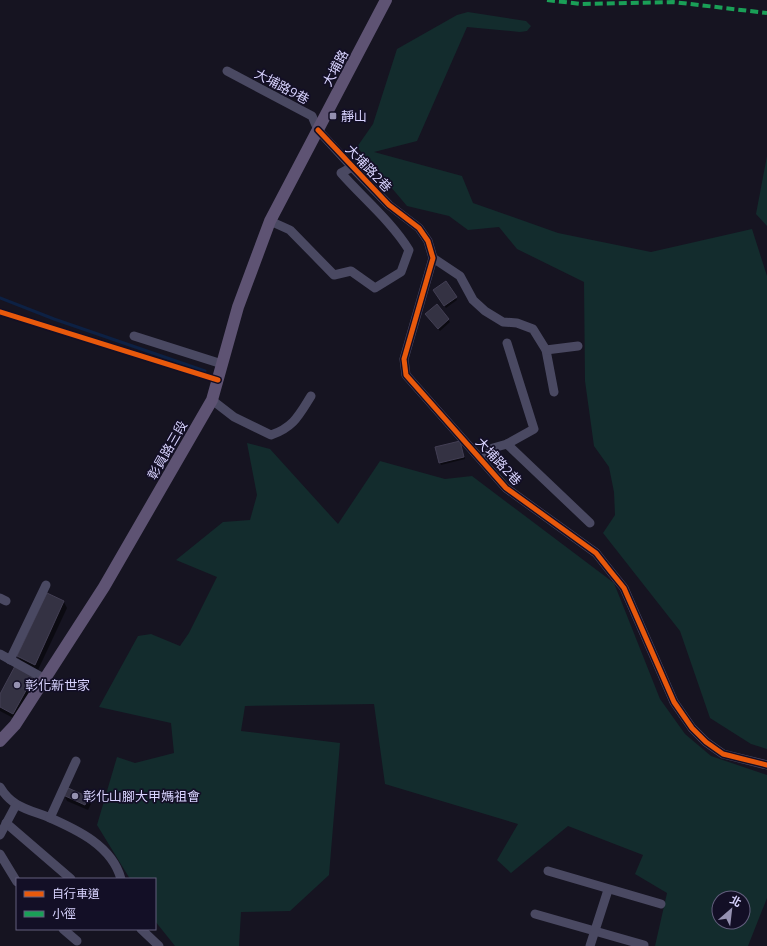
<svg xmlns="http://www.w3.org/2000/svg" width="767" height="946" font-family="'Open Sans','Noto Sans TC',sans-serif">
	<style>
		.green { fill: #132c2d; fill-rule: evenodd }
		.shadow { fill: #0007 }
		.lines { fill: none; stroke-linecap: round; stroke-linejoin: round }
		.stream { stroke: #0d2144; stroke-width: 3 }
		.building { fill: #343243; stroke: #433f54 }
		.minor { stroke: #4a4962; stroke-width: 9 }
		.major { stroke: #5e5373; stroke-width: 12 }
		.quiet { stroke: #1a9f57; stroke-width: 4; stroke-dasharray: 8 4; stroke-linecap: butt }
		.cycleway-casing { stroke: #130f26; stroke-width: 8 }
		.cycleway { stroke: #e8590c; stroke-width: 5 }
		.poi-dot { fill: #9591b1; stroke: #130f26; stroke-width: 1.5 }
		.labels { text-anchor: middle; stroke-width: 3.5; stroke-linejoin: round; paint-order: stroke }
		.street-label { font-size: 13px; fill: #d9d4ff; stroke: #130f26 }
		.poi-label { font-size: 13px; fill: #d9d4ff; stroke: #130f26; text-anchor: start }
	</style>
	<rect width="100%" height="100%" fill="#161421"/>
	<g class="green">
		<path d="M468 12 526 21 531 26 527 31 520 32 467 27 417 141 374 152 462 176 473 203 558 233 651 252 752 229 767 276V749L751 744 710 718 680 631 603 533 615 515 614 492 609 467 594 446 585 381 584 282 517 249 499 227 468 230 449 216 407 206 357 147 373 124 397 49 457 15Z"/>
		<path d="M767 156V226L756 214Z"/>
		<path d="M247 443 270 449 338 524 380 461 445 479 472 476 614 583 660 699 685 734 711 756 767 775V898L748 946H655L667 893 635 874 643 855 568 826 511 873 497 860 518 824 385 784 374 704 245 706 241 731 340 743 329 875 290 911 241 912 239 946H175L155 921V879H130L97 825 117 757 135 763 174 753 171 723 99 707 138 636 151 634 180 646 189 633 217 577 176 560 223 522 250 520 257 495ZM719 898H743V922H719Z"/>
	</g>
	<g class="shadow">
		<path d="M436 293 456 298 457 300 446 308Z"/>
		<path d="M436 306 450 322 440 331 428 317Z"/>
		<path d="M460 442 465 459 441 465 440 462Z"/>
		<path d="M47 594 64 602 67 608 38 670 21 662 18 656Z"/>
		<path d="M33 677 36 683 17 720 0 711V697Z"/>
		<path d="M64 795 87 798 91 804 88 810 67 801Z"/>
	</g>
	<g class="lines">
		<path class="stream" d="M0 298 54 319 205 371"/>
	</g>
	<g class="building">
		<path d="M446 281 457 297 444 306 433 290Z"/>
		<path d="M437 304 449 319 438 329 425 314Z"/>
		<path d="M460 441 464 457 439 463 435 447Z"/>
		<path d="M47 593 64 601 35 665 17 656Z"/>
		<path d="M15 666 34 676 13 714 0 707V694Z"/>
		<path d="M66 787 88 797 85 805 63 795Z"/>
	</g>
	<g class="lines">
		<g class="minor">
			<path d="M227 71 312 116 318 130 352 167 389 205 419 228 428 241 433 258 404 359 406 375 506 488 596 553 611 572 624 588 674 702 692 728 706 742 723 754 767 765"/>
			<path d="M270 221 290 230 334 275 351 271 375 288 401 272 409 250C392 222 363 198 341 173L352 167"/>
			<path d="M433 258 460 276 473 300 485 311 503 322 517 323 533 329 546 350 554 392"/>
			<path d="M134 336 222 364"/>
			<path d="M546 350 578 346"/>
			<path d="M212 400 234 417 271 435C294 427 299 415 311 396"/>
			<path d="M507 444 590 523"/>
			<path d="M483 460 493 448 507 444 534 429 507 343"/>
			<path d="M0 598 6 601"/>
			<path d="M0 654 45 679"/>
			<path d="M10 660 46 585"/>
			<path d="M0 787C12 807 27 809 48 817 78 830 112 846 121 879"/>
			<path d="M50 818 76 761"/>
			<path d="M6 823 71 879"/>
			<path d="M0 835 16 805"/>
			<path d="M0 854 17 882"/>
			<path d="M548 871 661 904"/>
			<path d="M535 914 644 945"/>
			<path d="M63 929 77 941"/>
			<path d="M141 929 159 946"/>
			<path d="M590 946 608 890"/>
		</g>
		<path class="major" d="M0 741 15 725 104 587 212 400 238 307 270 221 386 0"/>
		<path class="quiet" d="M547 0 581 4 673 2 767 13"/>
		<defs>
			<g id="cycleway">
				<path d="M318 130 389 205 419 228 428 241 433 258 404 359 406 375 506 488 596 553 611 572 624 588 674 702 692 728 706 742 723 754 767 765"/>
				<path d="M0 312 218 380"/>
			</g>
		</defs>
		<use href="#cycleway" class="cycleway-casing"/>
		<use href="#cycleway" class="cycleway"/>
	</g>
	<g class="poi-dot">
		<rect x="329" y="112" width="8" height="8" rx="2"/>
		<circle cx="17" cy="685" r="4"/>
		<circle cx="75" cy="796" r="4"/>
	</g>
	<g class="labels">
		<g class="street-label">
			<text transform="translate(335 68) rotate(-62)" y="5">大埔路</text>
			<text transform="translate(282 86) rotate(28)" y="5">大埔路9巷</text>
			<text transform="translate(369 168) rotate(46)" y="5">大埔路2巷</text>
			<text transform="translate(167 450) rotate(-60)" y="5">彰員路三段</text>
			<text transform="translate(499 461) rotate(47)" y="5">大埔路2巷</text>
		</g>
		<g class="poi-label">
			<text x="341" y="121">靜山</text>
			<text x="25" y="690">彰化新世家</text>
			<text x="83" y="801">彰化山腳大甲媽祖會</text>
		</g>
	</g>
	<rect x="16" y="878" width="140" height="52" fill="#130f26" stroke="#625e7d"/>
	<rect x="24" y="891" width="20" height="6" fill="#e8590c" stroke="#625e7d"/>
	<text x="52" y="898" font-size="12" fill="#d9d4ff">自行車道</text>
	<rect x="24" y="911" width="20" height="6" fill="#1a9f57" stroke="#625e7d"/>
	<text x="52" y="918" font-size="12" fill="#d9d4ff">小徑</text>
	<g transform="translate(731 910) rotate(28)"><circle r="19" fill="#130f26" stroke="#625e7d"/>
	<path d="M0-3L7 15L0 10L-7 15Z" fill="#9591b1"/>
	<text y="-6" font-size="11" font-weight="bold" text-anchor="middle" fill="#d9d4ff">北</text>
	</g>
</svg>
